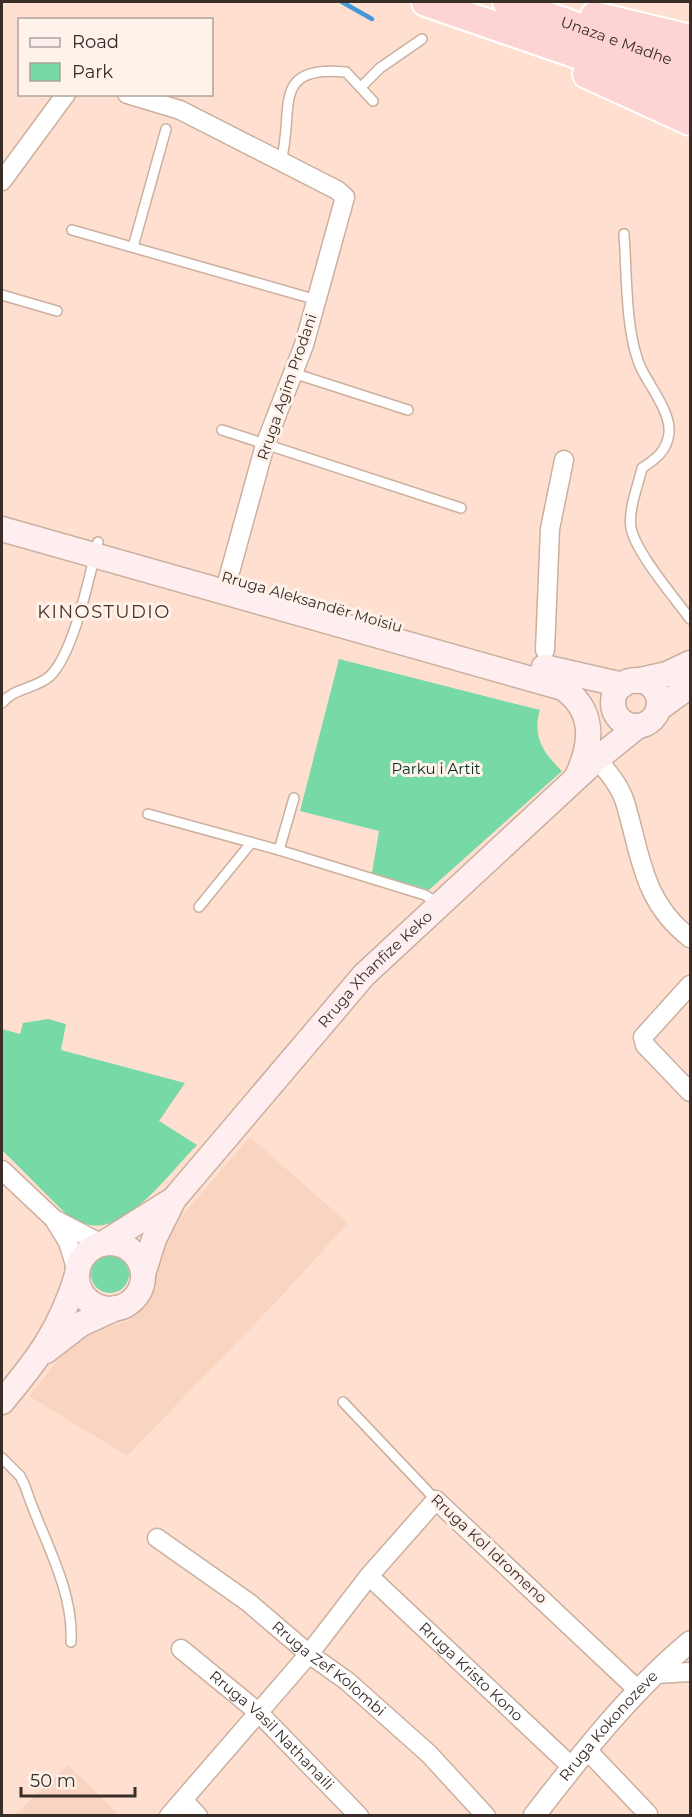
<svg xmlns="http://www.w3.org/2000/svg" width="692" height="1817" font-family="Montserrat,sans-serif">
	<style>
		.built { fill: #f9d4c0 }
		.green { fill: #77d9a6 }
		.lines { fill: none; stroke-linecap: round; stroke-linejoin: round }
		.stream { stroke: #4499db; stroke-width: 4.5 }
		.service-casing { stroke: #cbaf9f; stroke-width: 12 }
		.minor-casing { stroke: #cbaf9f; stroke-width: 21 }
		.tertiary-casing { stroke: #cbaf9f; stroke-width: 24 }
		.secondary-casing { stroke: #cbaf9f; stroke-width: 27 }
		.trunk-casing { stroke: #fff; stroke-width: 32 }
		.service { stroke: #fff; stroke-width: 9 }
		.minor { stroke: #fff; stroke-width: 18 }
		.tertiary { stroke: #fff; stroke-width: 21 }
		.secondary { stroke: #feeeef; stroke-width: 24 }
		.trunk { stroke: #fed3d4; stroke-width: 28 }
		.labels { text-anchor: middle; stroke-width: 6; stroke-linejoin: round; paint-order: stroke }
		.street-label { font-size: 15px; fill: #382d27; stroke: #fef2eb }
		.park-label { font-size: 15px; fill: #02331e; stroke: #fef2eb }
		.quarter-label { font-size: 18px; letter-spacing: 1.5px; fill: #483124; stroke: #fef2eb }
	</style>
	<rect width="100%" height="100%" fill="#ffe0d0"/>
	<g class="built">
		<path d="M250 1137 348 1223 277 1301 127 1456 29 1396 72 1343 91 1330 126 1322 145 1307 156 1288 155 1259 162 1239Z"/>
		<path d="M68 1765 119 1815H12L20 1810Z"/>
	</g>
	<g class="green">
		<path d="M339 659 540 710C532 736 543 753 562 771L429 890 372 873 379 831 300 811Z"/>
		<path d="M48 1019 66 1024 61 1050 185 1083 159 1121 197 1145C173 1169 137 1219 103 1225 91 1227 81 1223 71 1219L2 1150V1029L20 1034 23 1023Z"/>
		<circle cx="110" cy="1274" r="19"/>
	</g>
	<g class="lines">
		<path class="stream" d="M342 2 372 19"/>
		<defs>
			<g id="service">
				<path d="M361 87 380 68 422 39"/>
				<path d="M281 161C295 111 269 64 346 72L373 101"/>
				<path d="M72 230 317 300"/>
				<path d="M624 234C627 273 625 336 642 370 651 388 671 413 669 433 667 451 656 459 642 468 638 486 628 510 631 528 636 553 675 598 690 619"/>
				<path d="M133 247 166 129"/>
				<path d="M2 295 57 311"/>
				<path d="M293 373 408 410"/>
				<path d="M222 430 461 508"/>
				<path d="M2 703C13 688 36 689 50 676 74 653 89 577 98 542"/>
				<path d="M148 814 279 850 425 895 440 905"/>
				<path d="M279 850 294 798"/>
				<path d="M199 907 251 843"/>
				<path d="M343 1402 436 1500"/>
				<path d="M2 1458 20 1476 25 1486C41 1536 74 1588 71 1642"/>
			</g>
			<g id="minor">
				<path d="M127 94 180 110 337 190 345 197 304 345 265 445 228 579"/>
				<path d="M2 181 66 94"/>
				<path d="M545 650 550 529 564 460"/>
				<path d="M597 759C608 772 620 786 625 802 641 855 642 901 690 938"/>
				<path d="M690 985 643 1037 645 1045 690 1092"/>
				<path d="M2 1170 54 1219 102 1244"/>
				<path d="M55 1221 68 1242 77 1271"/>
				<path id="s1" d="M157 1538 248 1602 309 1654 347 1681 429 1754 486 1816"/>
				<path id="s2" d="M369 1576 572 1767"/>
				<path id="s3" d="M181 1649 258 1712 359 1816"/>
				<path d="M656 1674 690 1672"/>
				<path d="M587 1750 648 1814 646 1816"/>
				<path d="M183 1800 198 1816"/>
				<path d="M169 1816 309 1654 369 1576 436 1500 639 1691"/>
			</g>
			<g id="tertiary">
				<path id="s4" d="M534 1816C581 1755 631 1691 690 1642"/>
			</g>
			<g id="secondary">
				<path d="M2 529 563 688C594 710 593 741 578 774"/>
				<path d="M544 667 623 685"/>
				<circle cx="636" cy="703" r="23"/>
				<path d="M636 681 667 674 690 663"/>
				<path d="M658 709 690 686"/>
				<path d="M104 1243 171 1201"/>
				<circle cx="110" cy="1276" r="33"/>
				<path id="s5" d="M143 1274 154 1239 174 1199 364 975 597 759 638 726"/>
				<path d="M46 1351 81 1324 116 1308"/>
				<path d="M2 1402C38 1359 60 1330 77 1275"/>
			</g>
			<g id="trunk">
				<path d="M426 2 690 93"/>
				<path id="s6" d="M507 2 690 67"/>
				<path d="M595 16 690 39"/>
				<path d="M587 74 690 121"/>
			</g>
		</defs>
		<use href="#service" class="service-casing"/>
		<use href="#minor" class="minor-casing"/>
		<use href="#tertiary" class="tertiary-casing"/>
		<use href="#secondary" class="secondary-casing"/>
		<use href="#trunk" class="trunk-casing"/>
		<use href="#service" class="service"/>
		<use href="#minor" class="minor"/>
		<use href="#tertiary" class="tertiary"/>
		<use href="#secondary" class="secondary"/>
		<use href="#trunk" class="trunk"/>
	</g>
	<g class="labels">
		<g class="street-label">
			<text dy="5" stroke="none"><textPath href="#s6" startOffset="116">Unaza e Madhe</textPath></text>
			<text transform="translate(287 387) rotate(-71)" y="5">Rruga Agim Prodani</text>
			<text transform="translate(312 602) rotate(16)" y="5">Rruga Aleksandër Moisiu</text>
			<text dy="5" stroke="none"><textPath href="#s5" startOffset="387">Rruga Xhanfize Keko</textPath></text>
			<text transform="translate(489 1549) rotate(43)" y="5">Rruga Kol Idromeno</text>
			<text dy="5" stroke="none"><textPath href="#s1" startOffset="216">Rruga Zef Kolombi</textPath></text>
			<text dy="5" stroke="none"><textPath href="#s2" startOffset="140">Rruga Kristo Kono</textPath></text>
			<text dy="5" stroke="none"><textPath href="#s4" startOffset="117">Rruga Kokonozeve</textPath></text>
			<text dy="5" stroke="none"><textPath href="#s3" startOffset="122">Rruga Vasil Nathanaili</textPath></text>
		</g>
		<g class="park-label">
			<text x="436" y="774">Parku i Artit</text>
		</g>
		<g class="quarter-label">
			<text x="104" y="618">KINOSTUDIO</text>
		</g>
	</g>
	<rect width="692" height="1817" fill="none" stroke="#382d27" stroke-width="6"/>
	<rect x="18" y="18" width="195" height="78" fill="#fef2eb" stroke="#afa39d" stroke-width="1.5"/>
	<rect x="30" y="38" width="30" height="9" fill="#feeeef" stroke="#afa39d" stroke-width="1.5"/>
	<text x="72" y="48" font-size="18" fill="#382d27">Road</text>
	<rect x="30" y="63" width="30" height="18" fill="#77d9a6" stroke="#afa39d" stroke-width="1.5"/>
	<text x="72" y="78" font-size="18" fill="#382d27">Park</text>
	<path d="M21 1787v9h114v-9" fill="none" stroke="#382d27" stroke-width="3"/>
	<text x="30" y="1787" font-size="18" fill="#382d27" stroke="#fef2eb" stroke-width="4.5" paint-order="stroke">50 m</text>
</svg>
